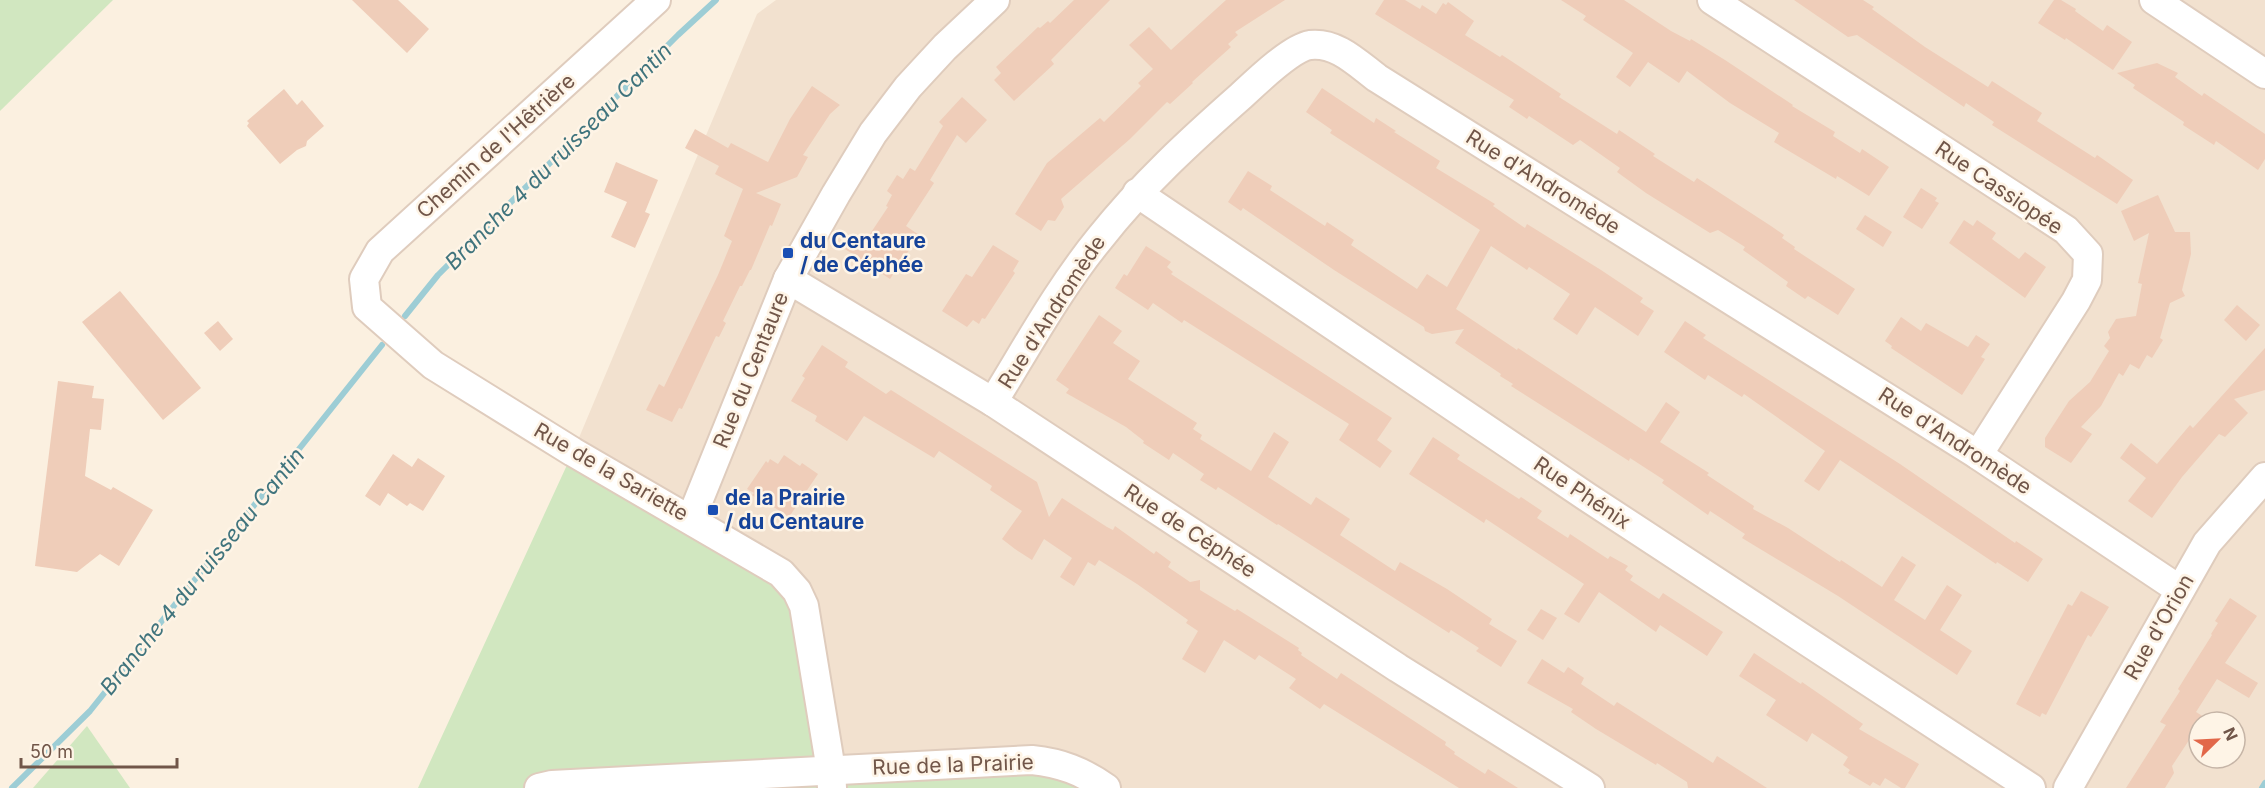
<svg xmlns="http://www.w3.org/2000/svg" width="2265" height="788" font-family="Inter,sans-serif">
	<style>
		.residential { fill: #f2e1cf; fill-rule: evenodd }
		.green { fill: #d1e7c0 }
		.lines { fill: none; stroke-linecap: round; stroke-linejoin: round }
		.stream { stroke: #9dcdd5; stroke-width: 6 }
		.building { fill: #efcdb9 }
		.minor-casing { stroke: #dfccbd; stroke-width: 32 }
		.minor { stroke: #fff; stroke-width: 28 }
		.transit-dot { fill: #1a4fb4; stroke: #fef4e6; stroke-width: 2 }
		.labels { text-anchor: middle; stroke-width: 5; stroke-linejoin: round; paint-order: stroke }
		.street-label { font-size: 21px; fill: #715649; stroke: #fef4e6 }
		.transit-label { font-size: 21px; font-weight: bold; fill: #164399; stroke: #fef4e6; text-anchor: start }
		.water-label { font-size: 22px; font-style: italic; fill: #40747d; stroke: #fef4e6 }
	</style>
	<rect width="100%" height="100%" fill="#fbf0e0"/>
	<path class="residential" d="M776 0H2265V788H1106L831 770 573 452 757 14ZM2199 722H2235V758H2199Z"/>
	<g class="green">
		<path d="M0 0H113L0 111Z"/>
		<path d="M573 452 781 573 831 769 1032 760 1094 788H418Z"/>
		<path d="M87 726 130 788H33Z"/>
	</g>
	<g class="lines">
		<g class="stream">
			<path d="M405 316 438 275 678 35 716 0"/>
			<path d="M12 788 90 711 382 345"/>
			<path d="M2262 788 2265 783"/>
		</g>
	</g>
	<g class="building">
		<path d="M352 0H398L429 29 407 53Z"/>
		<path d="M1074 0H1110L1051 60 1054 64 1014 101 994 80 1001 73 996 67 1038 27 1040 28 1048 21 1050 23Z"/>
		<path d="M1226 0H1285L1235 32 1238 35 1228 44 1231 47 1192 82 1193 83 1170 104 1167 102 1130 139 1061 199 1064 207 1055 221 1048 220 1041 231 1015 214 1047 163 1100 118 1104 122 1141 86 1138 83 1153 69 1129 45 1149 27 1171 50Z"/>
		<path d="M1384 0H1405L1420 9 1422 5 1436 14 1443 3 1446 5 1448 2 1474 21 1465 35 1500 57 1502 55 1561 94 1559 97 1617 134 1619 130 1655 154 1653 156 1694 182 1697 178 1771 226 1784 235 1782 238 1795 247 1794 249 1855 289 1838 315 1808 296 1805 299 1786 286 1788 282 1743 250 1745 247 1718 230 1710 233 1646 193 1617 172 1620 168 1580 140 1573 145 1529 116 1527 119 1509 107 1514 100 1375 14Z"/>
		<path d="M1561 0H1624L1671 31 1690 41 1691 39 1725 60 1793 105 1792 106 1835 132 1833 136 1860 153 1862 149 1889 167 1869 196 1837 176 1836 179 1774 142 1779 133 1730 103 1687 71 1679 83 1648 62 1630 87 1616 77 1633 53 1583 20 1586 16Z"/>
		<path d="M1794 0H1863L1874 7 1872 9 1925 47 1988 87 1992 81 2042 113 2037 121 2095 158 2097 155 2133 180 2117 204 1992 125 1994 122 1966 103 1964 107 1857 35 1848 37Z"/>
		<path d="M2054 0H2061L2076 9 2075 11 2103 31 2107 25 2132 42 2113 70 2066 38 2065 40 2038 23Z"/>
		<path d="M2157 63 2178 73 2175 77 2202 96 2204 93 2265 134V159L2258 170 2216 141 2214 145 2183 125 2184 122 2133 88 2135 85 2117 73Z"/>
		<path d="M812 86 840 105 830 114 803 155 808 157 797 177 756 193 781 204 772 226 770 225 751 270H750L742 286H740L723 321 726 323 719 337 716 336 682 409 679 408 672 422 646 410 659 384 664 387 718 275 732 241 724 236 743 189 715 174 719 166 685 148 695 129 728 148 731 143 768 162 790 119Z"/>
		<path d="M1322 88 1374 123 1376 118 1396 131 1394 132 1440 161 1436 168 1495 204 1493 206 1525 228 1527 224 1601 270 1643 298 1640 302 1654 311 1638 336 1595 307 1577 335 1553 319 1570 294 1529 267 1527 270 1491 246 1456 309 1517 350 1518 348 1646 432 1666 402 1680 412 1660 442 1709 473 1707 475 1754 506 1753 509 1788 528 1840 562 1841 560 1882 587 1902 556 1916 565 1894 600 1925 620 1947 585 1962 595 1940 630 1972 651 1957 675 1838 596 1742 538 1745 534 1710 511 1708 515 1662 483 1664 480 1630 458 1629 461 1511 386 1513 384 1500 376 1501 374 1455 343 1464 329 1432 334 1425 331 1424 327 1334 270 1243 208 1241 211 1228 202 1248 171 1272 186 1270 190 1325 226 1327 222 1354 240 1351 245 1417 289 1427 274 1447 287 1480 230 1330 133 1332 130 1306 112Z"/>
		<path d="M284 89 297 105 302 100 324 126 307 141 306 146 297 150 280 164 247 126 249 123 247 121Z"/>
		<path d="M962 97 987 120 966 143 957 135 930 180 934 183 906 226 919 235 890 279 842 247 862 246 888 207 886 206 892 195 887 191 897 175 903 179 910 168 915 171 943 126 939 122Z"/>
		<path d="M616 162 658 180 645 212 650 214 635 248 611 237 627 202 604 192Z"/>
		<path d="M1921 188 1937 198 1935 201 1939 203 1922 229 1903 217Z"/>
		<path d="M2158 195 2175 232H2190L2191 254 2182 290 2185 296 2170 303 2160 338 2163 340 2152 358 2147 355 2139 369 2130 364 2123 376 2119 373 2101 406 2081 427 2092 434 2071 463 2045 447V438L2069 401 2090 382 2109 351 2104 346 2110 338 2108 332 2116 319 2136 316 2142 284 2138 283 2149 233 2134 241 2121 211Z"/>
		<path d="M1865 215 1892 232 1883 247 1856 229Z"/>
		<path d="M1964 220 1973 226 1977 220 1996 233 1992 239 2019 259 2025 252 2046 267 2025 298 1949 243Z"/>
		<path d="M993 245 1019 261 1013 271 1015 273 985 319 982 318 979 324 973 320 967 327 942 311 966 274 972 277Z"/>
		<path d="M1146 246 1171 262 1167 267 1173 272 1171 274 1392 418 1377 440 1392 451 1380 468 1339 440 1349 424 1184 320 1182 323 1153 303 1148 310 1115 288 1124 274 1127 276Z"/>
		<path d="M120 291 201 388 163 420 82 322Z"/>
		<path d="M2237 305 2260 325 2246 341 2224 320Z"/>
		<path d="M1099 315 1122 331 1113 343 1140 361 1128 379 1197 423 1193 429 1202 435 1200 439 1251 471 1274 432 1289 442 1268 477 1311 505 1316 497 1350 519 1340 535 1395 571 1400 562 1447 589 1492 619 1489 624 1517 641 1501 667 1476 651 1479 648 1451 630 1449 633 1278 524 1277 525 1218 487 1216 490 1200 480 1204 474 1173 453 1169 460 1143 443 1144 441 1126 427 1066 393 1069 389 1056 380Z"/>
		<path d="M1901 317 1921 331 1926 323 1968 347 1976 335 1990 344 1981 357 1985 359 1962 395 1891 348 1892 346 1885 341Z"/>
		<path d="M218 321 233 339 220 351 204 333Z"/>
		<path d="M1685 321 1706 335 1703 338 1900 464 2015 543 2016 541 2043 559 2028 582 1997 562 1996 564 1840 460 1819 491 1804 481 1825 451 1744 394 1742 397 1708 375 1705 380 1664 352Z"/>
		<path d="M822 345 848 362 845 367 886 394 891 390 1037 482 1049 517 1062 498 1107 527 1113 530 1115 526 1154 554 1156 551 1171 562 1168 567 1190 582 1200 580V590L1235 611 1237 609 1299 648 1298 650 1302 653 1301 655 1337 679 1341 673 1446 742 1445 745 1455 752 1454 754 1485 774 1488 769 1518 788H1459L1324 704 1320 709 1289 688 1296 679 1259 655 1255 660 1224 640 1205 673 1182 659 1198 631 1186 623 1188 620 1137 584 1099 560 1095 566 1088 562 1074 586 1060 577 1072 558 1044 539 1032 560 1015 549 1002 539 1022 511 990 490 992 486 939 451 934 458 864 416 847 441 815 421 817 416 791 401 805 378 802 376Z"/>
		<path d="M2265 348V390L2234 399 2248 413 2225 437 2219 434 2182 477 2152 518 2128 501 2146 478 2120 458 2131 443 2157 464 2190 425 2193 428Z"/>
		<path d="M58 381 94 386 92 398 104 399 101 430 90 429 85 476 111 490 113 487 153 510 119 566 100 554 77 572 35 566Z"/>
		<path d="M1433 437 1460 455 1457 459 1519 499 1521 497 1542 511 1537 518 1568 538 1570 534 1608 559 1610 556 1628 566 1625 570 1633 576 1630 580 1659 599 1663 593 1723 632 1707 656 1660 625 1656 632 1599 592 1579 623 1564 614 1584 584 1486 519 1484 523 1409 474Z"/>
		<path d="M393 454 412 467 418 458 445 476 423 511 410 503 407 506 388 493 380 506 365 496Z"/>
		<path d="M784 455 800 466 802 463 818 474 789 517 769 504 767 506 752 495 754 493 747 489 766 461 768 463 770 459 778 464Z"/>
		<path d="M2081 591 2109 607 2091 637 2088 635 2046 715 2042 713 2040 717 2016 704 2068 604 2072 606Z"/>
		<path d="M2230 598 2257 616 2225 663 2258 683 2249 698 2217 679 2196 712 2204 717 2199 722V725L2172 766 2174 773 2165 788H2126L2166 725 2160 722 2180 691 2178 689 2186 676 2212 635 2211 634 2218 623 2215 621Z"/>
		<path d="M1541 609 1557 618 1543 640 1527 630Z"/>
		<path d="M1754 653 1801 684 1802 682 1863 724 1859 729 1919 764 1905 788H1901L1885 778 1880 786 1873 782 1870 786 1848 773 1850 770 1843 765 1848 757 1812 733 1807 742 1766 715 1776 700 1739 676Z"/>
		<path d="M1542 659 1564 673 1568 667 1584 678 1581 684 1614 706 1617 702 1713 763 1717 756 1767 788H1688L1687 782 1657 763 1656 765 1596 729 1571 712 1573 709 1527 683Z"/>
	</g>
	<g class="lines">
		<defs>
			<g id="minor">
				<path d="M656 0 380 251 364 279 367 307 433 365 573 452 781 573 797 591 804 606 831 770 832 788"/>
				<path d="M1712 0 2066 230 2088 254 2087 280 2076 301 1978 455"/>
				<path d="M2154 0 2265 74"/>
				<path d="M1137 193 1587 497 2031 788"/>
				<path d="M788 279 993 402 1398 668 1590 788"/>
				<path d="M993 402C1027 347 1059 288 1100 238 1142 185 1191 140 1241 96 1255 83 1291 48 1310 45 1337 42 1357 63 1377 78L1978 455 2180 590"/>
				<path d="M691 519 788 279 836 194 873 133 908 87 945 47 995 0"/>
				<path d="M539 788 552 785 1032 760C1061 763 1082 771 1106 788"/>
				<path d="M2068 788 2207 543 2265 477"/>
			</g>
		</defs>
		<use href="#minor" class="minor-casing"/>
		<use href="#minor" class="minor"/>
	</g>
	<g class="transit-dot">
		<rect x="782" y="247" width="12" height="12" rx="3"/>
		<rect x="707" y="504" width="12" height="12" rx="3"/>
	</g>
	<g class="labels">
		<g class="street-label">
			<text transform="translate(496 146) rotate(-42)" y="7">Chemin de l'Hêtrière</text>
			<text transform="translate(1543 182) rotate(32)" y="7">Rue d'Andromède</text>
			<text transform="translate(1999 188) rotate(34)" y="7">Rue Cassiopée</text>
			<text transform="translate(1052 312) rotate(-57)" y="7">Rue d'Andromède</text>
			<text transform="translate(751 370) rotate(-68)" y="7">Rue du Centaure</text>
			<text transform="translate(1955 441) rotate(33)" y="7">Rue d'Andromède</text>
			<text transform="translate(611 472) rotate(30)" y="7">Rue de la Sariette</text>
			<text transform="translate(1582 493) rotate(34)" y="7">Rue Phénix</text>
			<text transform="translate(1190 531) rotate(33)" y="7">Rue de Céphée</text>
			<text transform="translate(2159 627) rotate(-60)" y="7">Rue d'Orion</text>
			<text transform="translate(953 765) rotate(-2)" y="7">Rue de la Prairie</text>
		</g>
		<g class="transit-label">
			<text x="800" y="248">du Centaure<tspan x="800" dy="24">/ de Céphée</tspan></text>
			<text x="725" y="505">de la Prairie<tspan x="725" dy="24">/ du Centaure</tspan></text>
		</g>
		<g class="water-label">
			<text transform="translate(558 156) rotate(-45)" y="8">Branche 4 du ruisseau Cantin</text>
			<text transform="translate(202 571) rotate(-51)" y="8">Branche 4 du ruisseau Cantin</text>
		</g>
	</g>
	<g transform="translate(2217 740) rotate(66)"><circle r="28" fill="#fef4e6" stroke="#c6b5a7" stroke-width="1.5"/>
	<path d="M0-4.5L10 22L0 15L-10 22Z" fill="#e26749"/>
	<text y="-9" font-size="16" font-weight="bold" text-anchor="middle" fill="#715649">N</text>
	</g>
	<path d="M21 758v9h156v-9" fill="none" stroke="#715649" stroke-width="3"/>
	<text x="30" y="758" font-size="18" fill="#715649" stroke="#fef4e6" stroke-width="4.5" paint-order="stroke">50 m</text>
</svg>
